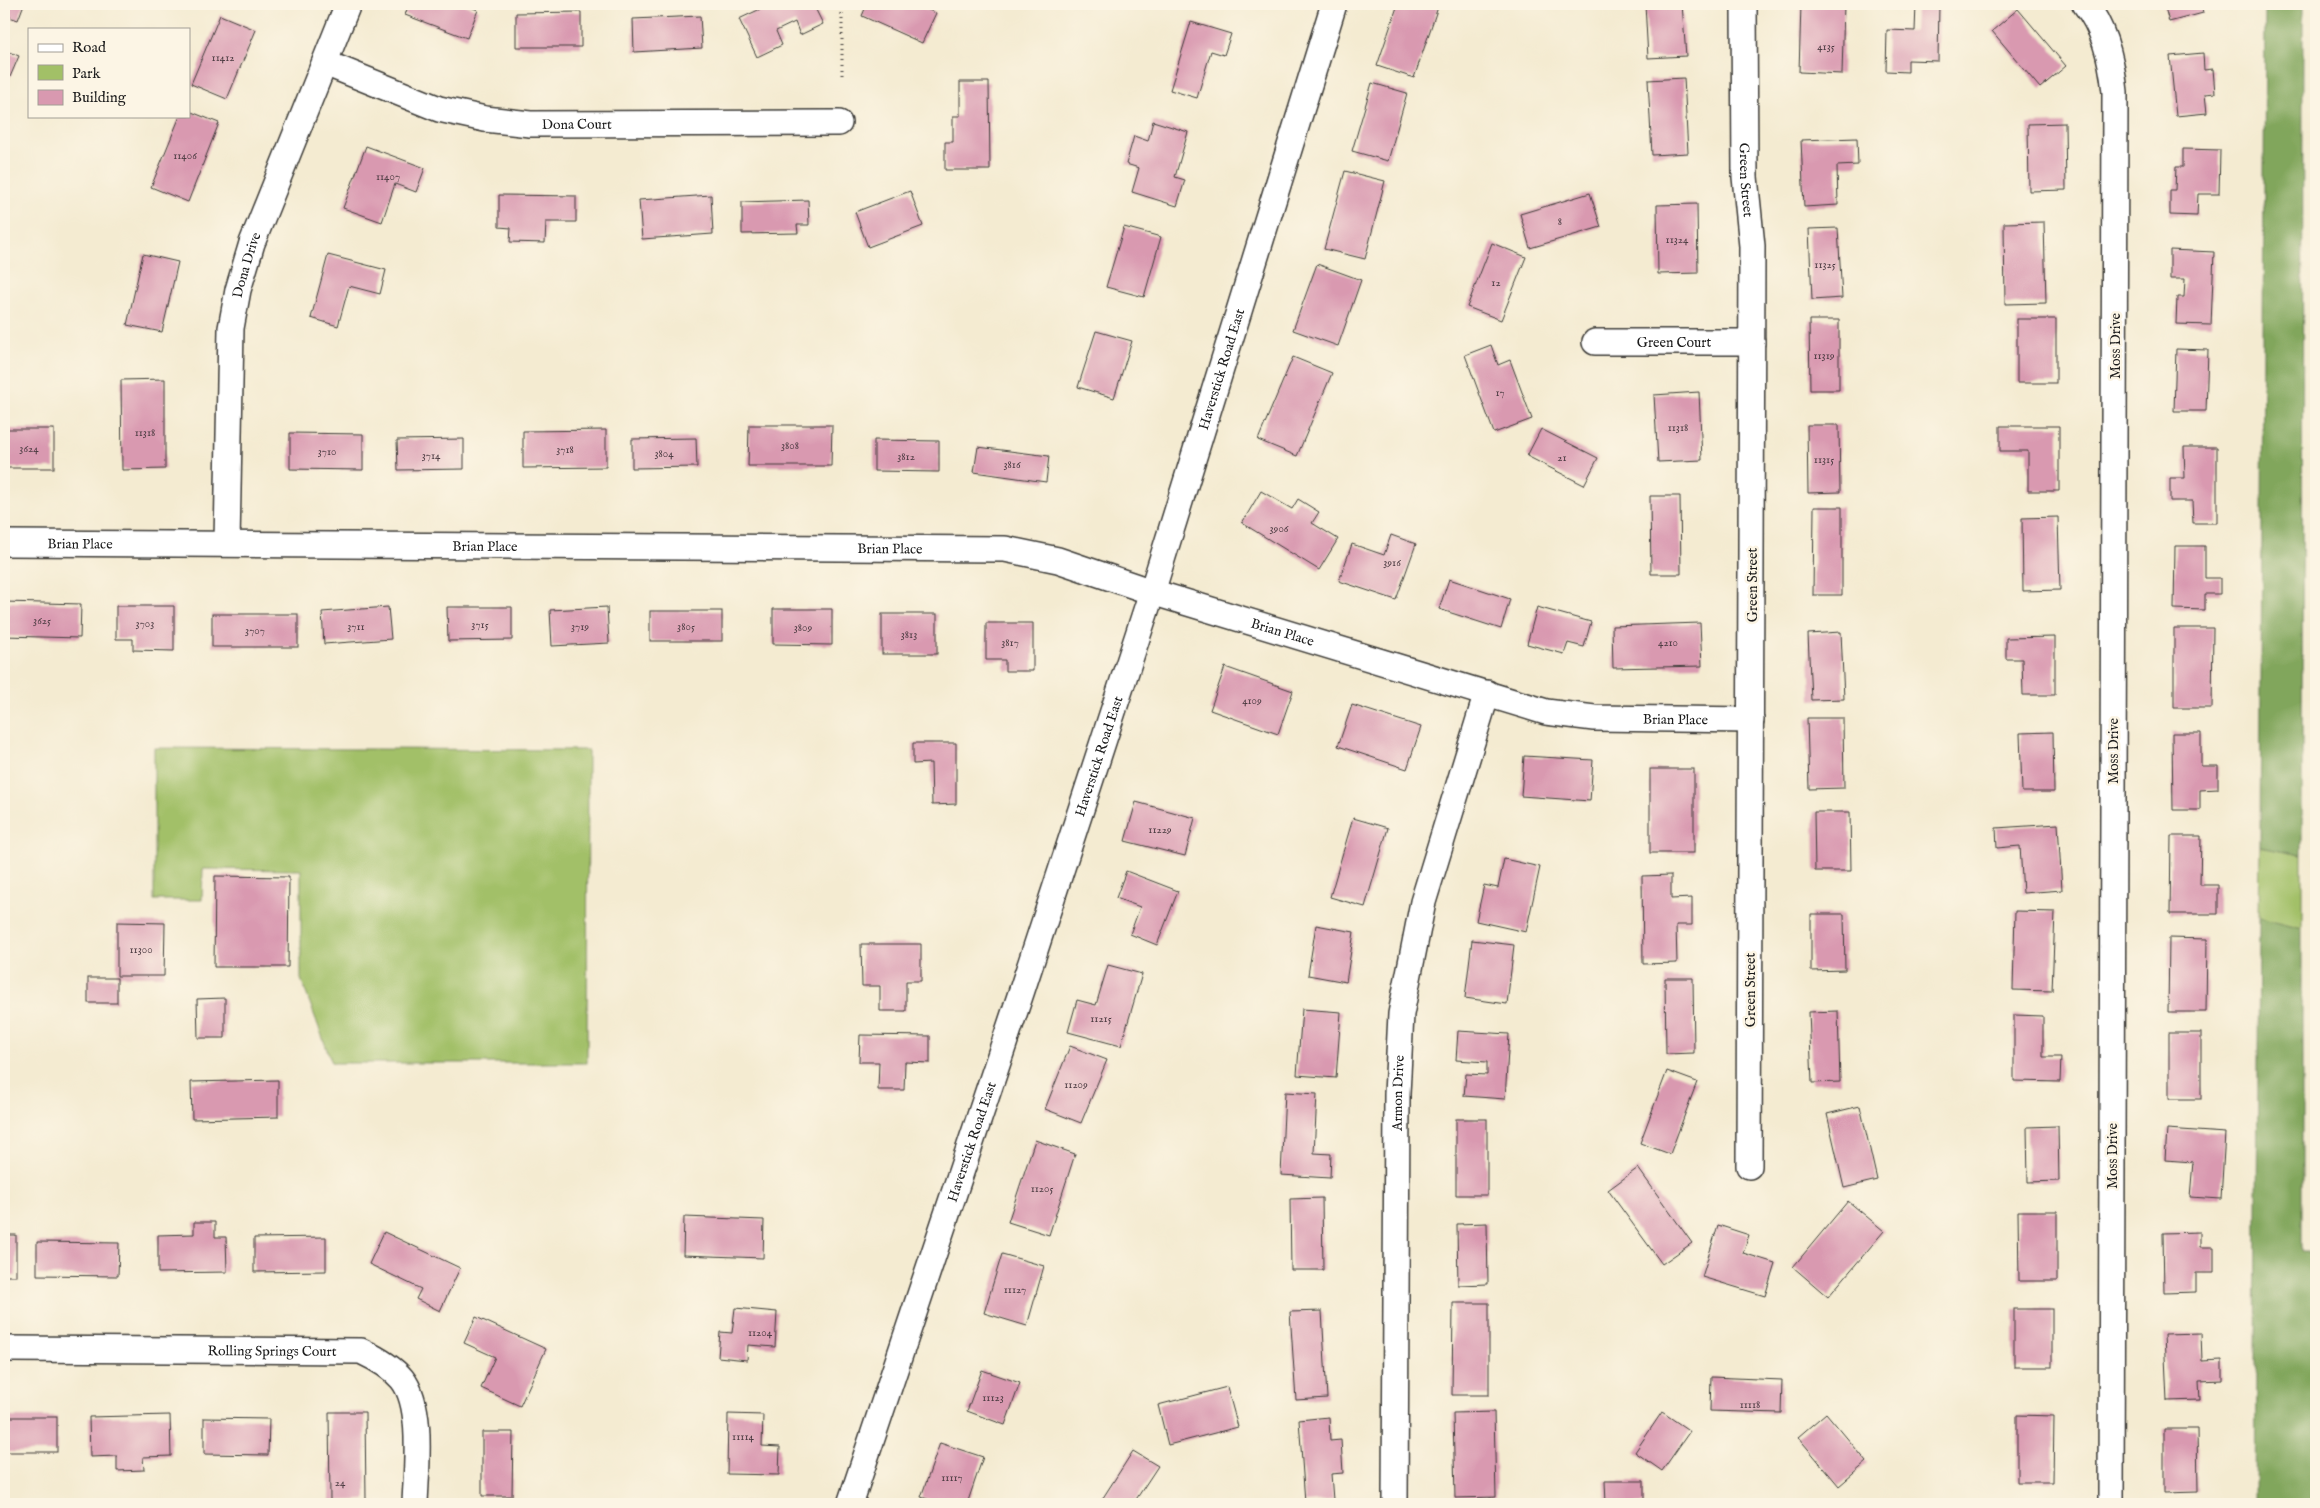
<svg xmlns="http://www.w3.org/2000/svg" width="2320" height="1508" font-family="'IM FELL English',serif">
	<style>
		.green { fill: #a2c067; stroke: #5f6e42 }
		.forest { fill: #81a65c; stroke: #4e613c }
		.building { fill: #d999b0 }
		.lines { fill: none; stroke-linecap: round; stroke-linejoin: round }
		.minor-casing { stroke: #3c3b37; stroke-width: 28 }
		.path { stroke: #3c3b37; stroke-width: 3; stroke-dasharray: 1 4; stroke-linecap: butt }
		.minor { stroke: #fff; stroke-width: 25 }
		.labels { text-anchor: middle; stroke-width: 5; stroke-linejoin: round; paint-order: stroke }
		.number-label { font-size: 11px; fill: #4b3b41 }
		.street-label { font-size: 14px; fill: #1c1c1c; stroke: #fcf5e5 }
	</style>
	<rect width="100%" height="100%" fill="#fcf5e5"/>
	<filter id="ink" filterUnits="userSpaceOnUse"><feTurbulence type="fractalNoise" baseFrequency=".02" numOctaves="2"/><feDisplacementMap in="SourceGraphic" scale="10" xChannelSelector="R" yChannelSelector="G"/><feConvolveMatrix kernelMatrix="1 2 1 2 8 2 1 2 1" color-interpolation-filters="sRGB"/></filter>
	<filter id="wash" filterUnits="userSpaceOnUse"><feTurbulence type="fractalNoise" baseFrequency=".0096" numOctaves="4" result="noise"/><feDisplacementMap in="SourceGraphic" scale="20" xChannelSelector="R" yChannelSelector="G"/><feGaussianBlur stdDeviation="1.12" result="paint"/><feColorMatrix in="noise" values="0 0 0 0 0 0 0 0 0 0 0 0 0 0 0 0 0 1.4 0 .05"/><feComposite in="paint" operator="in"/></filter>
	<g filter="url(#wash)">
		<rect width="100%" height="100%" fill="#f4ebd1"/>
		<g class="green">
			<path d="M154 748 588 750 587 1063H332L301 979V870L203 869 202 900H154Z"/>
			<path d="M2260 847 2302 855V929L2259 918Z"/>
		</g>
		<g class="forest">
			<path d="M2265 4H2303L2302 855 2260 847Z"/>
			<path d="M2259 918 2302 929V1252H2316V1504H2255Z"/>
		</g>
		<g id="blocks">
			<g class="building">
				<path d="M4 4H24L18 20 4 15Z"/>
				<path d="M409 4H463L478 10 467 38 405 15Z"/>
				<path d="M771 4H813L823 24 800 35 795 22 776 31 782 45 757 57 739 19Z"/>
				<path d="M867 4H914L936 13 922 43 862 16Z"/>
				<path d="M1398 4H1439L1414 78 1377 66Z"/>
				<path d="M1645 4H1682L1686 56 1648 58Z"/>
				<path d="M1801 4H1844L1842 74 1799 72Z"/>
				<path d="M1916 4H1939L1938 61 1908 60V72L1886 71 1887 30 1915 31Z"/>
				<path d="M2164 4H2201L2203 13 2169 22Z"/>
				<path d="M2018 9 2066 66 2040 88 1992 31Z"/>
				<path d="M581 12V47H516V13Z"/>
				<path d="M220 15 256 30 227 99 191 84Z"/>
				<path d="M700 16 702 48 634 52 633 19Z"/>
				<path d="M1191 22 1231 34 1224 55 1211 51 1197 98 1170 90Z"/>
				<path d="M4 50 19 56 4 91Z"/>
				<path d="M2203 53 2204 70 2213 69 2215 93 2205 94 2207 113 2176 116 2170 56Z"/>
				<path d="M1684 78 1688 153 1652 155 1648 80Z"/>
				<path d="M960 82H989L990 170H945V142H953V116H960Z"/>
				<path d="M1372 83 1407 93 1388 161 1352 151Z"/>
				<path d="M189 111 219 123 188 202 151 187 180 116H189Z"/>
				<path d="M1153 121 1188 132 1175 177 1185 180 1177 206 1132 192 1139 168 1126 164 1134 136 1148 141Z"/>
				<path d="M2065 123 2066 190 2029 191 2028 124Z"/>
				<path d="M1857 138 1858 165 1837 166 1838 205 1804 207 1801 140Z"/>
				<path d="M366 146 425 168 416 192 395 184 382 222 343 208Z"/>
				<path d="M2183 149 2220 150 2219 194H2198L2197 216 2170 215V190H2175L2176 167H2183Z"/>
				<path d="M1345 171 1385 181 1365 259 1324 249Z"/>
				<path d="M910 191 923 226 868 247 855 212Z"/>
				<path d="M1590 193 1601 227 1530 248 1520 214Z"/>
				<path d="M499 195 576 196V222H546L545 243 510 242 511 228 499 227Z"/>
				<path d="M711 195 713 234 642 239 639 200Z"/>
				<path d="M808 200 809 225H797L798 233 742 234V202Z"/>
				<path d="M1697 204 1698 273 1658 274 1657 205Z"/>
				<path d="M2044 222 2046 303 2005 304 2004 223Z"/>
				<path d="M1124 227 1161 237 1144 297 1106 287Z"/>
				<path d="M1838 228 1842 298 1812 300 1809 229Z"/>
				<path d="M1492 243 1526 257 1501 320 1467 307Z"/>
				<path d="M2170 250 2214 252 2211 325 2176 324 2177 297H2184L2185 279H2170Z"/>
				<path d="M143 254 178 262 162 332 127 325Z"/>
				<path d="M328 255 386 270 380 294 349 286 338 326 311 318Z"/>
				<path d="M1317 264 1361 280 1338 346 1293 330Z"/>
				<rect x="2017" y="319" width="39" height="64"/>
				<path d="M1809 320H1839V390H1810Z"/>
				<path d="M1096 331 1132 341 1114 398 1078 387Z"/>
				<path d="M1491 345 1498 365 1510 360 1532 419 1494 433 1465 355Z"/>
				<path d="M2176 349 2208 350 2206 411H2174Z"/>
				<path d="M1293 357 1332 373 1297 456 1258 440Z"/>
				<path d="M165 379V469L122 470 121 380Z"/>
				<path d="M1699 392 1702 460 1658 462 1654 395Z"/>
				<path d="M749 425H832L831 466H748Z"/>
				<path d="M1807 425H1839L1840 492 1808 493Z"/>
				<path d="M2000 426H2059V491H2028V451H2000Z"/>
				<rect x="4" y="429" width="50" height="39"/>
				<path d="M1541 429 1598 458 1584 485 1527 456Z"/>
				<path d="M606 430V467L523 468V431Z"/>
				<path d="M290 433 363 434V470L290 469Z"/>
				<path d="M696 438 697 467 632 468V439Z"/>
				<path d="M464 439V469L398 470 397 440Z"/>
				<path d="M874 440 939 441V472L874 471Z"/>
				<path d="M978 447 1049 456 1046 482 974 472Z"/>
				<path d="M2184 447H2217V523H2193L2192 501H2170V478H2185Z"/>
				<path d="M1261 491 1292 509 1298 499 1319 512 1312 523 1338 539 1319 570 1242 523Z"/>
				<path d="M1650 496H1680L1681 574H1651Z"/>
				<path d="M1814 507H1842V595H1813Z"/>
				<path d="M2058 517 2060 590 2023 591 2022 518Z"/>
				<path d="M1391 535 1416 544 1396 600 1339 581 1352 544 1384 555Z"/>
				<path d="M2175 546H2205V578H2220V594H2205V610L2174 609Z"/>
				<path d="M1449 579 1510 599 1501 629 1439 609Z"/>
				<path d="M4 602 81 604 80 638 4 636Z"/>
				<path d="M116 606H174V651L133 650V639H116Z"/>
				<path d="M388 607 391 639 324 644 322 612Z"/>
				<path d="M447 607H512V640L448 641Z"/>
				<path d="M607 607 609 643 552 646 550 610Z"/>
				<path d="M1537 607 1591 622 1584 647 1568 643 1564 654 1527 644Z"/>
				<path d="M773 609H832V645L773 644Z"/>
				<rect x="650" y="611" width="72" height="30"/>
				<rect x="212" y="614" width="86" height="33"/>
				<rect x="882" y="614" width="55" height="40"/>
				<path d="M986 623H1033V671H1005V660H986Z"/>
				<path d="M1700 623 1702 666 1613 668 1612 626Z"/>
				<path d="M2174 628H2213L2212 708H2174Z"/>
				<path d="M1841 632 1844 699 1811 700 1808 634Z"/>
				<path d="M2055 637V695H2023L2022 659H2006V638Z"/>
				<path d="M1225 667 1293 691 1278 734 1210 710Z"/>
				<path d="M1352 705 1421 727 1407 769 1338 746Z"/>
				<path d="M1807 718H1843L1844 788 1809 789Z"/>
				<path d="M2053 732 2054 792H2022L2020 733Z"/>
				<path d="M2172 733H2201V766H2218V789L2200 790V810H2173Z"/>
				<path d="M913 743H956V804L932 805 931 763 913 764Z"/>
				<path d="M1524 756 1593 760 1590 801 1521 796Z"/>
				<rect x="1650" y="769" width="44" height="84"/>
				<path d="M1136 802 1195 818 1185 856 1125 841Z"/>
				<path d="M1814 812H1850L1851 871H1815Z"/>
				<path d="M1353 818 1388 828 1365 907 1330 897Z"/>
				<path d="M2058 824 2062 890 2023 893 2020 846 1997 848 1996 828Z"/>
				<path d="M2171 836H2201L2200 885H2218V914H2170Z"/>
				<path d="M1504 859 1540 867 1526 932 1476 921 1484 885 1498 888Z"/>
				<path d="M1126 871 1178 891 1157 945 1130 934 1140 907 1116 898Z"/>
				<path d="M1671 875V899L1692 898V925H1676L1677 963 1643 964 1642 876Z"/>
				<path d="M215 876 289 877 288 967H214Z"/>
				<path d="M2015 911 2055 912 2052 991 2013 990Z"/>
				<path d="M1811 914H1844L1845 970 1811 971Z"/>
				<path d="M117 922 165 923 164 976H117Z"/>
				<path d="M1316 925 1354 932 1346 982 1308 975Z"/>
				<path d="M2169 938 2207 939 2206 1012H2168Z"/>
				<path d="M1472 940 1514 945 1507 1004 1465 998Z"/>
				<path d="M861 944H921V981H906V1011H880V986H862Z"/>
				<path d="M1108 965 1142 974 1121 1046 1068 1032 1077 1000 1096 1005Z"/>
				<rect x="88" y="978" width="29" height="25"/>
				<path d="M1665 978H1693L1694 1053 1666 1054Z"/>
				<path d="M225 998V1038H198L197 999Z"/>
				<path d="M1302 1009 1341 1012 1336 1078 1297 1075Z"/>
				<path d="M1838 1011 1840 1082 1812 1083 1809 1012Z"/>
				<path d="M2014 1015 2043 1016V1057H2061L2060 1082 2014 1081Z"/>
				<path d="M1458 1031 1509 1034 1505 1099 1464 1096 1466 1074 1487 1075V1062L1456 1060Z"/>
				<rect x="2169" y="1033" width="32" height="66"/>
				<path d="M860 1035 930 1036V1063L905 1062 904 1090H878L879 1062H859Z"/>
				<path d="M1070 1046 1107 1060 1081 1123 1045 1109Z"/>
				<path d="M1667 1071 1697 1082 1670 1154 1640 1143Z"/>
				<path d="M278 1080V1117L192 1119 191 1082Z"/>
				<path d="M1285 1092 1317 1094 1314 1153 1331 1154 1330 1178 1281 1175Z"/>
				<path d="M1860 1106 1877 1180 1844 1188 1827 1114Z"/>
				<rect x="1456" y="1119" width="31" height="76"/>
				<path d="M2058 1126 2059 1181 2028 1182 2027 1127Z"/>
				<path d="M2167 1129 2225 1133 2221 1199 2190 1197 2193 1162 2165 1160Z"/>
				<path d="M1035 1140 1075 1154 1049 1235 1008 1222Z"/>
				<path d="M1638 1168 1692 1243 1662 1264 1608 1190Z"/>
				<path d="M1322 1198 1323 1270H1291L1290 1199Z"/>
				<path d="M1848 1201 1884 1231 1828 1297 1793 1267Z"/>
				<path d="M2018 1211H2057V1281H2019Z"/>
				<path d="M684 1217 764 1220 763 1258 683 1255Z"/>
				<path d="M194 1222H215V1237H226L227 1272 158 1273V1235L194 1234Z"/>
				<path d="M1487 1223 1488 1284 1458 1285 1457 1224Z"/>
				<path d="M1718 1225 1749 1235 1743 1253 1775 1263 1765 1296 1702 1277Z"/>
				<path d="M384 1232 460 1268 440 1311 416 1299 421 1289 369 1264Z"/>
				<path d="M2200 1232V1247H2214V1273H2196V1292L2164 1293 2163 1233Z"/>
				<rect x="4" y="1235" width="12" height="41"/>
				<path d="M326 1237V1271L254 1272V1238Z"/>
				<path d="M37 1242 119 1243 118 1276 37 1275Z"/>
				<path d="M1002 1254 1044 1266 1027 1326 984 1313Z"/>
				<path d="M1453 1303H1489V1395H1452Z"/>
				<path d="M735 1308 777 1312 775 1347 748 1345 747 1360 718 1357 720 1332 732 1333Z"/>
				<rect x="2014" y="1309" width="38" height="58"/>
				<path d="M1322 1311 1327 1398 1296 1400 1290 1312Z"/>
				<path d="M476 1317 546 1349 520 1406 481 1388 495 1357 464 1343Z"/>
				<path d="M2201 1333 2202 1361 2222 1360V1380L2199 1381 2200 1400 2167 1401 2164 1334Z"/>
				<path d="M982 1370 1020 1383 1005 1425 967 1411Z"/>
				<path d="M1711 1377 1782 1380 1781 1413 1710 1411Z"/>
				<path d="M1227 1387 1238 1427 1168 1445 1158 1405Z"/>
				<path d="M329 1412H365L366 1500 330 1501Z"/>
				<path d="M1494 1412 1496 1497 1455 1498 1453 1413Z"/>
				<path d="M1662 1412 1690 1431 1662 1471 1635 1452Z"/>
				<path d="M1826 1413 1867 1462 1839 1486 1798 1437Z"/>
				<path d="M728 1414 763 1415 762 1446 780 1447 779 1475 727 1474Z"/>
				<path d="M170 1415 171 1456 143 1457 144 1470 117 1471V1456L90 1457 89 1417Z"/>
				<path d="M2017 1415 2054 1416 2053 1482H2017Z"/>
				<rect x="4" y="1417" width="53" height="35"/>
				<path d="M1329 1417 1330 1441 1341 1440 1343 1473 1331 1474 1333 1500 1305 1502 1299 1420Z"/>
				<path d="M204 1418 269 1419 268 1455 204 1454Z"/>
				<path d="M2164 1429H2197L2198 1492 2164 1493Z"/>
				<path d="M482 1432H513L512 1496H482Z"/>
				<path d="M940 1443 983 1457 967 1504H943L921 1497Z"/>
				<path d="M1133 1451 1158 1466 1133 1504H1099Z"/>
				<path d="M1605 1481H1644V1504H1606Z"/>
				<path d="M1827 1499 1848 1504H1825Z"/>
				<path d="M726 1501 759 1503V1504H726Z"/>
			</g>
		</g>
	</g>
	<g filter="url(#ink)">
		<use href="#blocks" fill-opacity="0" stroke="#3c3b37" stroke-width="1"/>
		<g class="lines">
			<defs>
				<g id="minor">
					<path id="s1" d="M1744 4 1745 177 1752 246 1749 1166"/>
					<path d="M2085 4C2105 29 2112 61 2115 92L2111 1504"/>
					<path id="s2" d="M325 63 439 109 485 119 530 124 839 123"/>
					<path id="s3" d="M1595 342H1752"/>
					<path id="s4" d="M4 543 1005 549 1058 560 1152 592 1546 712 1594 718 1751 720"/>
					<path id="s5" d="M227 543 231 328 238 290 252 243 348 4"/>
					<path id="s6" d="M4 1349 361 1351C376 1358 391 1366 402 1379 424 1406 416 1471 415 1504"/>
					<path id="s7" d="M850 1504 1022 990 1152 592 1334 4"/>
					<path id="s8" d="M1395 1504 1397 1094 1401 1014 1423 902 1487 693"/>
				</g>
			</defs>
			<use href="#minor" class="minor-casing"/>
			<path class="path" d="M842 4V75"/>
			<use href="#minor" class="minor"/>
		</g>
	</g>
	<g class="labels">
		<g class="number-label">
			<text x="1826" y="50">4135</text>
			<text x="223" y="61">11412</text>
			<text x="185" y="159">11406</text>
			<text x="388" y="180">11407</text>
			<text x="1560" y="225">8</text>
			<text x="1677" y="243">11324</text>
			<text x="1825" y="268">11325</text>
			<text x="1496" y="286">12</text>
			<text x="1824" y="359">11319</text>
			<text x="1500" y="396">17</text>
			<text x="1678" y="431">11318</text>
			<text x="145" y="436">11318</text>
			<text x="790" y="449">3808</text>
			<text x="29" y="452">3624</text>
			<text x="565" y="453">3718</text>
			<text x="327" y="455">3710</text>
			<text x="664" y="457">3804</text>
			<text x="431" y="459">3714</text>
			<text x="906" y="460">3812</text>
			<text x="1562" y="461">21</text>
			<text x="1824" y="463">11315</text>
			<text x="1012" y="468">3816</text>
			<text x="1279" y="532">3906</text>
			<text x="1392" y="566">3916</text>
			<text x="42" y="624">3625</text>
			<text x="145" y="627">3703</text>
			<text x="480" y="628">3715</text>
			<text x="356" y="630">3711</text>
			<text x="580" y="630">3719</text>
			<text x="686" y="630">3805</text>
			<text x="803" y="631">3809</text>
			<text x="255" y="634">3707</text>
			<text x="909" y="638">3813</text>
			<text x="1010" y="646">3817</text>
			<text x="1668" y="646">4210</text>
			<text x="1252" y="704">4109</text>
			<text x="1160" y="833">11229</text>
			<text x="141" y="953">11300</text>
			<text x="1101" y="1022">11215</text>
			<text x="1076" y="1088">11209</text>
			<text x="1042" y="1192">11205</text>
			<text x="1015" y="1293">11127</text>
			<text x="760" y="1336">11204</text>
			<text x="993" y="1401">11123</text>
			<text x="1750" y="1408">11118</text>
			<text x="743" y="1440">11114</text>
			<text x="952" y="1481">11117</text>
			<text x="340" y="1486">24</text>
		</g>
		<g class="street-label">
			<text dy="5" stroke="none"><textPath href="#s2" startOffset="262">Dona Court</textPath></text>
			<text dy="5" stroke="none"><textPath href="#s1" startOffset="176">Green Street</textPath></text>
			<text dy="5" stroke="none"><textPath href="#s5" startOffset="280">Dona Drive</textPath></text>
			<text dy="5" stroke="none"><textPath href="#s3" startOffset="79">Green Court</textPath></text>
			<text transform="translate(2115 346) rotate(-90)" y="5">Moss Drive</text>
			<text dy="5" stroke="none"><textPath href="#s7" startOffset="1194">Haverstick Road East</textPath></text>
			<text dy="5" stroke="none"><textPath href="#s4" startOffset="76">Brian Place</textPath></text>
			<text dy="5" stroke="none"><textPath href="#s4" startOffset="481">Brian Place</textPath></text>
			<text dy="5" stroke="none"><textPath href="#s4" startOffset="886">Brian Place</textPath></text>
			<text transform="translate(1752 585) rotate(-90)" y="5">Green Street</text>
			<text dy="5" stroke="none"><textPath href="#s4" startOffset="1291">Brian Place</textPath></text>
			<text dy="5" stroke="none"><textPath href="#s4" startOffset="1696">Brian Place</textPath></text>
			<text transform="translate(2113 751) rotate(-90)" y="5">Moss Drive</text>
			<text dy="5" stroke="none"><textPath href="#s7" startOffset="788">Haverstick Road East</textPath></text>
			<text transform="translate(1750 990) rotate(-90)" y="5">Green Street</text>
			<text dy="5" stroke="none"><textPath href="#s8" startOffset="411">Armon Drive</textPath></text>
			<text dy="5" stroke="none"><textPath href="#s7" startOffset="382">Haverstick Road East</textPath></text>
			<text transform="translate(2112 1156) rotate(-90)" y="5">Moss Drive</text>
			<text dy="5" stroke="none"><textPath href="#s6" startOffset="268">Rolling Springs Court</textPath></text>
		</g>
	</g>
	<rect width="2320" height="1508" fill="none" stroke="#fcf5e5" stroke-width="20"/>
	<rect x="28" y="28" width="162" height="90" fill="#fcf5e5" stroke="#a29e95"/>
	<rect x="38" y="44" width="25" height="8" fill="#ffffff" stroke="#a29e95"/>
	<text x="72" y="52" font-size="15" fill="#1c1c1c">Road</text>
	<rect x="38" y="65" width="25" height="15" fill="#a2c067" stroke="#a29e95"/>
	<text x="72" y="78" font-size="15" fill="#1c1c1c">Park</text>
	<rect x="38" y="90" width="25" height="15" fill="#d999b0" stroke="#a29e95"/>
	<text x="72" y="102" font-size="15" fill="#1c1c1c">Building</text>
</svg>
